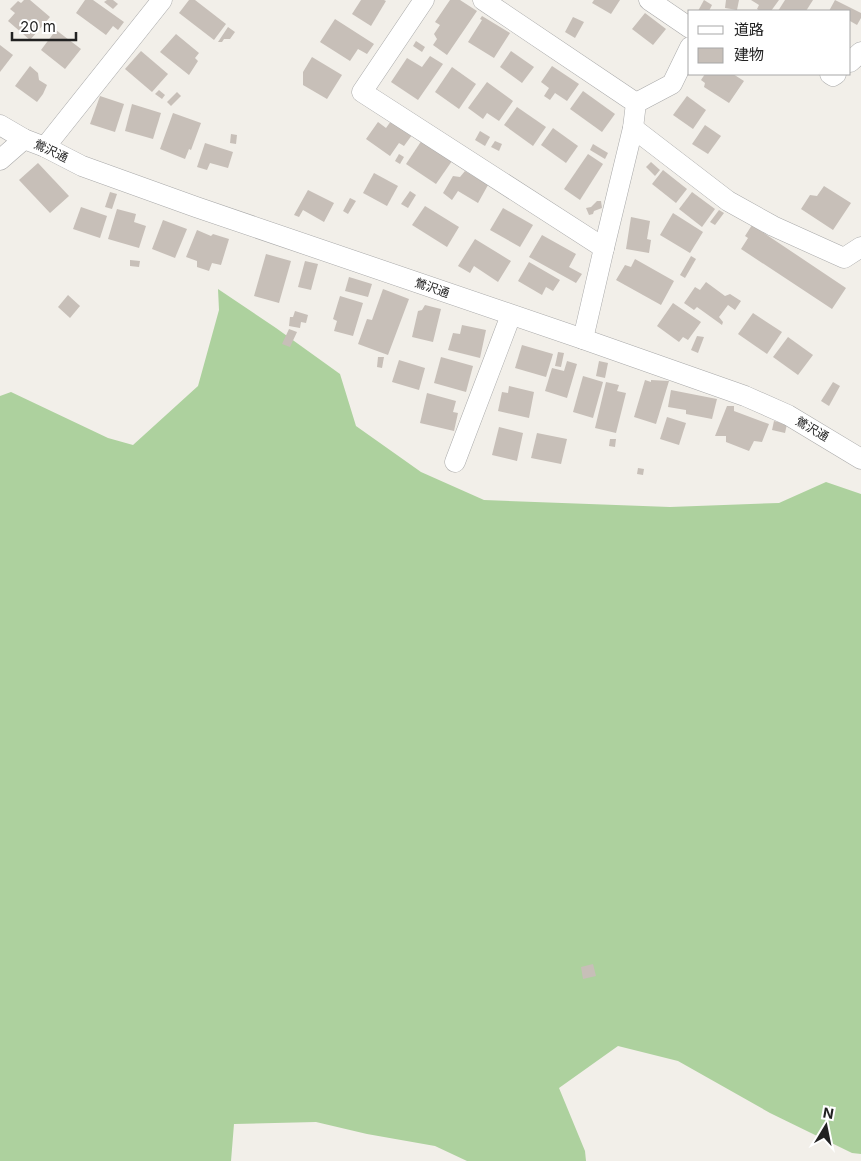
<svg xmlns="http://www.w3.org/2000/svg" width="861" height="1161" font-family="Inter,'Noto Sans JP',sans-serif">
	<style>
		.forest { fill: #add19e }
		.building { fill: #c7bfb8 }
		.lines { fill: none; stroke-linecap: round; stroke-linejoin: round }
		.minor-casing { stroke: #a9a9a9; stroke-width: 21 }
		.minor { stroke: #fff; stroke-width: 20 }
		.labels { text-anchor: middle; stroke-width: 4; stroke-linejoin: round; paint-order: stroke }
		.street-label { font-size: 12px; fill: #222; stroke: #fff }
	</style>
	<rect width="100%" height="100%" fill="#f2efe9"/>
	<path class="forest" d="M218 289 276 328 340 374 356 426 421 472 484 500 670 507 779 503 826 482 861 494V1154L852 1153 770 1113 678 1061 618 1046 559 1088 585 1151 586 1161H467L435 1146 367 1134 316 1122 234 1124 231 1161H0V396L11 392 108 438 133 445 198 386 219 310Z"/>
	<g class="building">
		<path d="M24 0H30L50 17 30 40 8 21 15 13 10 9 18 1 21 3Z"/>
		<path d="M85 0H93L124 22 118 30 113 26 106 35 76 13Z"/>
		<path d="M107 0H113L118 4 113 9 104 2Z"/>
		<path d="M189 0H195L226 24 214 40 179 13Z"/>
		<path d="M361 0H384L386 1 371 26 352 14Z"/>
		<path d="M450 0H460L477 11 447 55 433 45 437 39 434 34 440 25 435 22Z"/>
		<path d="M594 0H620L611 14 592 3Z"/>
		<path d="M704 0 712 5 709 11H698Z"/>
		<path d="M726 0H739L737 10 725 8Z"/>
		<path d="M751 0H779L771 11H760L757 9 759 5Z"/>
		<path d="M785 0H813L806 11H778Z"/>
		<path d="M835 0 861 13V18L857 25 850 21V11H829Z"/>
		<path d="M645 13 666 29 653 45 632 29Z"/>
		<path d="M482 16 510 33 494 58 468 42 482 20 480 19Z"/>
		<path d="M573 17 584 22 575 38 565 32Z"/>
		<path d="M335 19 374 44 367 54 358 49 350 61 320 42Z"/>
		<path d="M228 27 235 32 230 39H224L222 42H218Z"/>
		<path d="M56 30 81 49 65 69 41 50Z"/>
		<path d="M176 34 199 53 195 58 198 61 189 75 160 52Z"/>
		<path d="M416 41 425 47 422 52 413 46Z"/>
		<path d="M0 45 13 55 0 72Z"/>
		<path d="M141 51 168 74 152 92 125 69Z"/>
		<path d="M511 51 534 67 522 83 500 67Z"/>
		<path d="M430 56 443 64 418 100 391 82 407 58 422 67Z"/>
		<path d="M312 57 342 75 327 99 303 85V72Z"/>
		<path d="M30 66 38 73 39 80 47 85 43 94 37 102 15 86Z"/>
		<path d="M552 66 579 84 567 101 555 93 550 100 544 96 549 88 541 82Z"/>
		<path d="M452 67 476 84 459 109 435 92Z"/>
		<path d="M705 74H733L744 81 729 103 704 87 705 83 701 80Z"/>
		<path d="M487 82 513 101 499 121 487 113 483 119 468 108Z"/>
		<path d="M159 90 165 95 162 99 155 94Z"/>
		<path d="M583 91 615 114 602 132 570 109Z"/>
		<path d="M177 92 181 96 171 106 167 102Z"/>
		<path d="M100 96 124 104 115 132 90 124Z"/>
		<path d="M687 96 706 110 693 129 673 115Z"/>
		<path d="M132 104 161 113 153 139 125 131Z"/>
		<path d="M517 107 546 127 533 146 504 125Z"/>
		<path d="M173 113 201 123 191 150 189 149 185 159 160 149Z"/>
		<path d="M391 121 412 135 404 146 399 143 390 156 366 139 378 122 386 128Z"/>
		<path d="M705 125 721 136 708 154 692 144Z"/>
		<path d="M553 128 578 146 566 163 541 145Z"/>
		<path d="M480 131 490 137 485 146 475 140Z"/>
		<path d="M231 134 237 135 236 144 230 143Z"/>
		<path d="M422 140 452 161 436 184 406 164Z"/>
		<path d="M495 141 502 144 499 151 491 147Z"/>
		<path d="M205 143 233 152 228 168 210 163 207 170 197 167Z"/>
		<path d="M593 144 608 153 605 159 590 150Z"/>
		<path d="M399 154 404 157 400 164 395 161Z"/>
		<path d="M588 154 603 164 580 200 564 189Z"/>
		<path d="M651 162 660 170 655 176 646 167Z"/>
		<path d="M38 163 69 196 50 213 19 180Z"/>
		<path d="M663 170 687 189 676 203 652 184Z"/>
		<path d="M465 171 488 185 478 203 458 191 452 200 443 193 453 176 460 177Z"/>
		<path d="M374 173 398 186 387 206 363 193Z"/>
		<path d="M824 186 851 203 833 230 801 209 810 195 817 196Z"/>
		<path d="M308 190 334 203 324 222 303 210 299 217 294 215Z"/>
		<path d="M410 191 416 195 408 208 401 204Z"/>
		<path d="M110 192 117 194 112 209 105 207Z"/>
		<path d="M692 192 715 209 702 227 679 209Z"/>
		<path d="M350 198 356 201 348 214 343 211Z"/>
		<path d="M597 201H601L602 208 594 211 593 214 589 215 586 208 591 207Z"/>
		<path d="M425 206 459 227 447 247 412 225Z"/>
		<path d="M81 207 107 216 100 238 73 229Z"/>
		<path d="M503 208 533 225 520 247 490 230Z"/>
		<path d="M117 209 136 214 134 222 146 226 139 248 108 239Z"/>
		<path d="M719 210 724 213 715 225 710 222Z"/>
		<path d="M673 213 703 232 690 253 660 235Z"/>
		<path d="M631 217 650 221 647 239 651 240 649 253 626 249Z"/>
		<path d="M163 220 187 229 175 258 152 249Z"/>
		<path d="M752 225 846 288 832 309 741 249 748 238 745 236Z"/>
		<path d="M197 230 211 236 213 234 229 239 221 265 212 263 209 271 197 267V261L186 257Z"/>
		<path d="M542 235 576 254 569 267 582 274 576 283 529 257Z"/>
		<path d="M475 239 511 261 498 282 474 266 470 273 458 266Z"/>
		<path d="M266 254 291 261 279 303 254 296Z"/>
		<path d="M691 256 696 259 685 278 680 275Z"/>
		<path d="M635 259 674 281 661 305 616 280 625 265 631 267Z"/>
		<path d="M130 260 140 261 139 267 130 266Z"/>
		<path d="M305 261 318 264 311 290 298 287Z"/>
		<path d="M529 262 560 280 553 291 546 287 542 295 518 281Z"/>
		<path d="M349 277 372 284 368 297 345 291Z"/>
		<path d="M706 282 725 296 730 294 741 301 735 310 728 305 719 317 723 322 722 325 697 307 694 310 684 303 695 287 700 290Z"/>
		<path d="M383 289 409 299 388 355 358 344 367 319 372 320Z"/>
		<path d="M68 295 80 306 70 318 58 307Z"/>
		<path d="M340 296 363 303 353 336 334 331 337 321 333 319Z"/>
		<path d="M673 303 701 322 688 340 683 337 679 342 657 326Z"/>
		<path d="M425 305 441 309 433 342 412 337 418 311 422 310Z"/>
		<path d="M295 311 308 315 306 323 301 322 300 328 289 326 290 317H293Z"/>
		<path d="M753 313 782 332 767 354 738 334Z"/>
		<path d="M462 325 486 330 480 358 448 350 453 333 460 334Z"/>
		<path d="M289 329 297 332 290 347 282 344Z"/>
		<path d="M697 336 704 337 698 353 691 350Z"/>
		<path d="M788 337 813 355 798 375 773 357Z"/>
		<path d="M522 345 553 354 546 377 515 368Z"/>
		<path d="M558 352 564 353 561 367 555 366Z"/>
		<path d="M378 357H384L382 368 377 367Z"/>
		<path d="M441 357 473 366 466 392 434 383Z"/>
		<path d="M399 360 425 368 419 390 392 382Z"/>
		<path d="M567 361 577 364 567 398 545 391 552 368 564 371Z"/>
		<path d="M599 361 608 363 605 378 596 376Z"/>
		<path d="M583 376 603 382 593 418 573 412Z"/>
		<path d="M645 380 651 382V380L669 381 656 424 634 417Z"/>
		<path d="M606 382 619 385 617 391 626 393 616 433 595 428Z"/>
		<path d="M833 382 840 386 829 406 821 401Z"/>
		<path d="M509 386 534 392 529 418 498 411 502 392 508 393Z"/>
		<path d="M671 390 717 399 712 419 686 414V410L668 407Z"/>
		<path d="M427 393 456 401 453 412 458 413 454 431 420 423Z"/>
		<path d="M727 406H734V411L769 424 762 442 754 441 749 451 726 442V436H715Z"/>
		<path d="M667 417 686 423 679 445 660 439Z"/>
		<path d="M774 421 787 424 785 433 772 430Z"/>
		<path d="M499 427 523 433 517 461 492 455Z"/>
		<path d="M537 433 567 439 561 464 531 458Z"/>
		<path d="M610 439H616L615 447 609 446Z"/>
		<path d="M638 468 644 469 643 475 637 474Z"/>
		<path d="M593 964 596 976 583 979 581 967Z"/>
	</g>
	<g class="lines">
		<defs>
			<g id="minor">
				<path d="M424 0 362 92 604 248"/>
				<path d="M483 0 636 103 633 128 604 248 583 339"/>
				<path d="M649 0 690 28"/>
				<path d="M850 62 861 52"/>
				<path d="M830 74 833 76 836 74"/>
				<path d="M636 103 672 84 690 47"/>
				<path d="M0 125 24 139 45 147 82 166 196 207 583 339 745 396 788 415 861 459"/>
				<path d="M633 128 728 201 773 226 844 258 861 247"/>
				<path d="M45 147 162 0"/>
				<path d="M0 160 24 139"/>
				<path d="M455 462 511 315"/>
			</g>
		</defs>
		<use href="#minor" class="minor-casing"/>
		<use href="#minor" class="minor"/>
	</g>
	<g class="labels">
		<g class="street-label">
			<text transform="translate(51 151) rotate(25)" y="4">鶯沢通</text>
			<text transform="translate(432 288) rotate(19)" y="4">鶯沢通</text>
			<text transform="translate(812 429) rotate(30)" y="4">鶯沢通</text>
		</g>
	</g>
	<rect x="688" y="10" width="162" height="65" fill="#ffffff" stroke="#a7a7a7"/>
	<rect x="698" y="26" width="25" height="8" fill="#ffffff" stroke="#a7a7a7"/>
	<text x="734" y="35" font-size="15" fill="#222222">道路</text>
	<rect x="698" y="48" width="25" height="15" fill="#c7bfb8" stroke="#a7a7a7"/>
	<text x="734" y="60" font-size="15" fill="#222222">建物</text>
	<g transform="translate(826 1126) rotate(10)" stroke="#ffffff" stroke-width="4" paint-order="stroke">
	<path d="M0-4L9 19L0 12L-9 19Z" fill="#222222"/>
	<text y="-8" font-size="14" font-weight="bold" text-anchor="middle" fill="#222222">N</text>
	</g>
	<path d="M12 32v8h64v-8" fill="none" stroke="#222222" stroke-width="2.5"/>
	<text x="20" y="32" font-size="15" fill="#222222" stroke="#ffffff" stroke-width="4" paint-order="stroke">20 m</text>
</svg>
